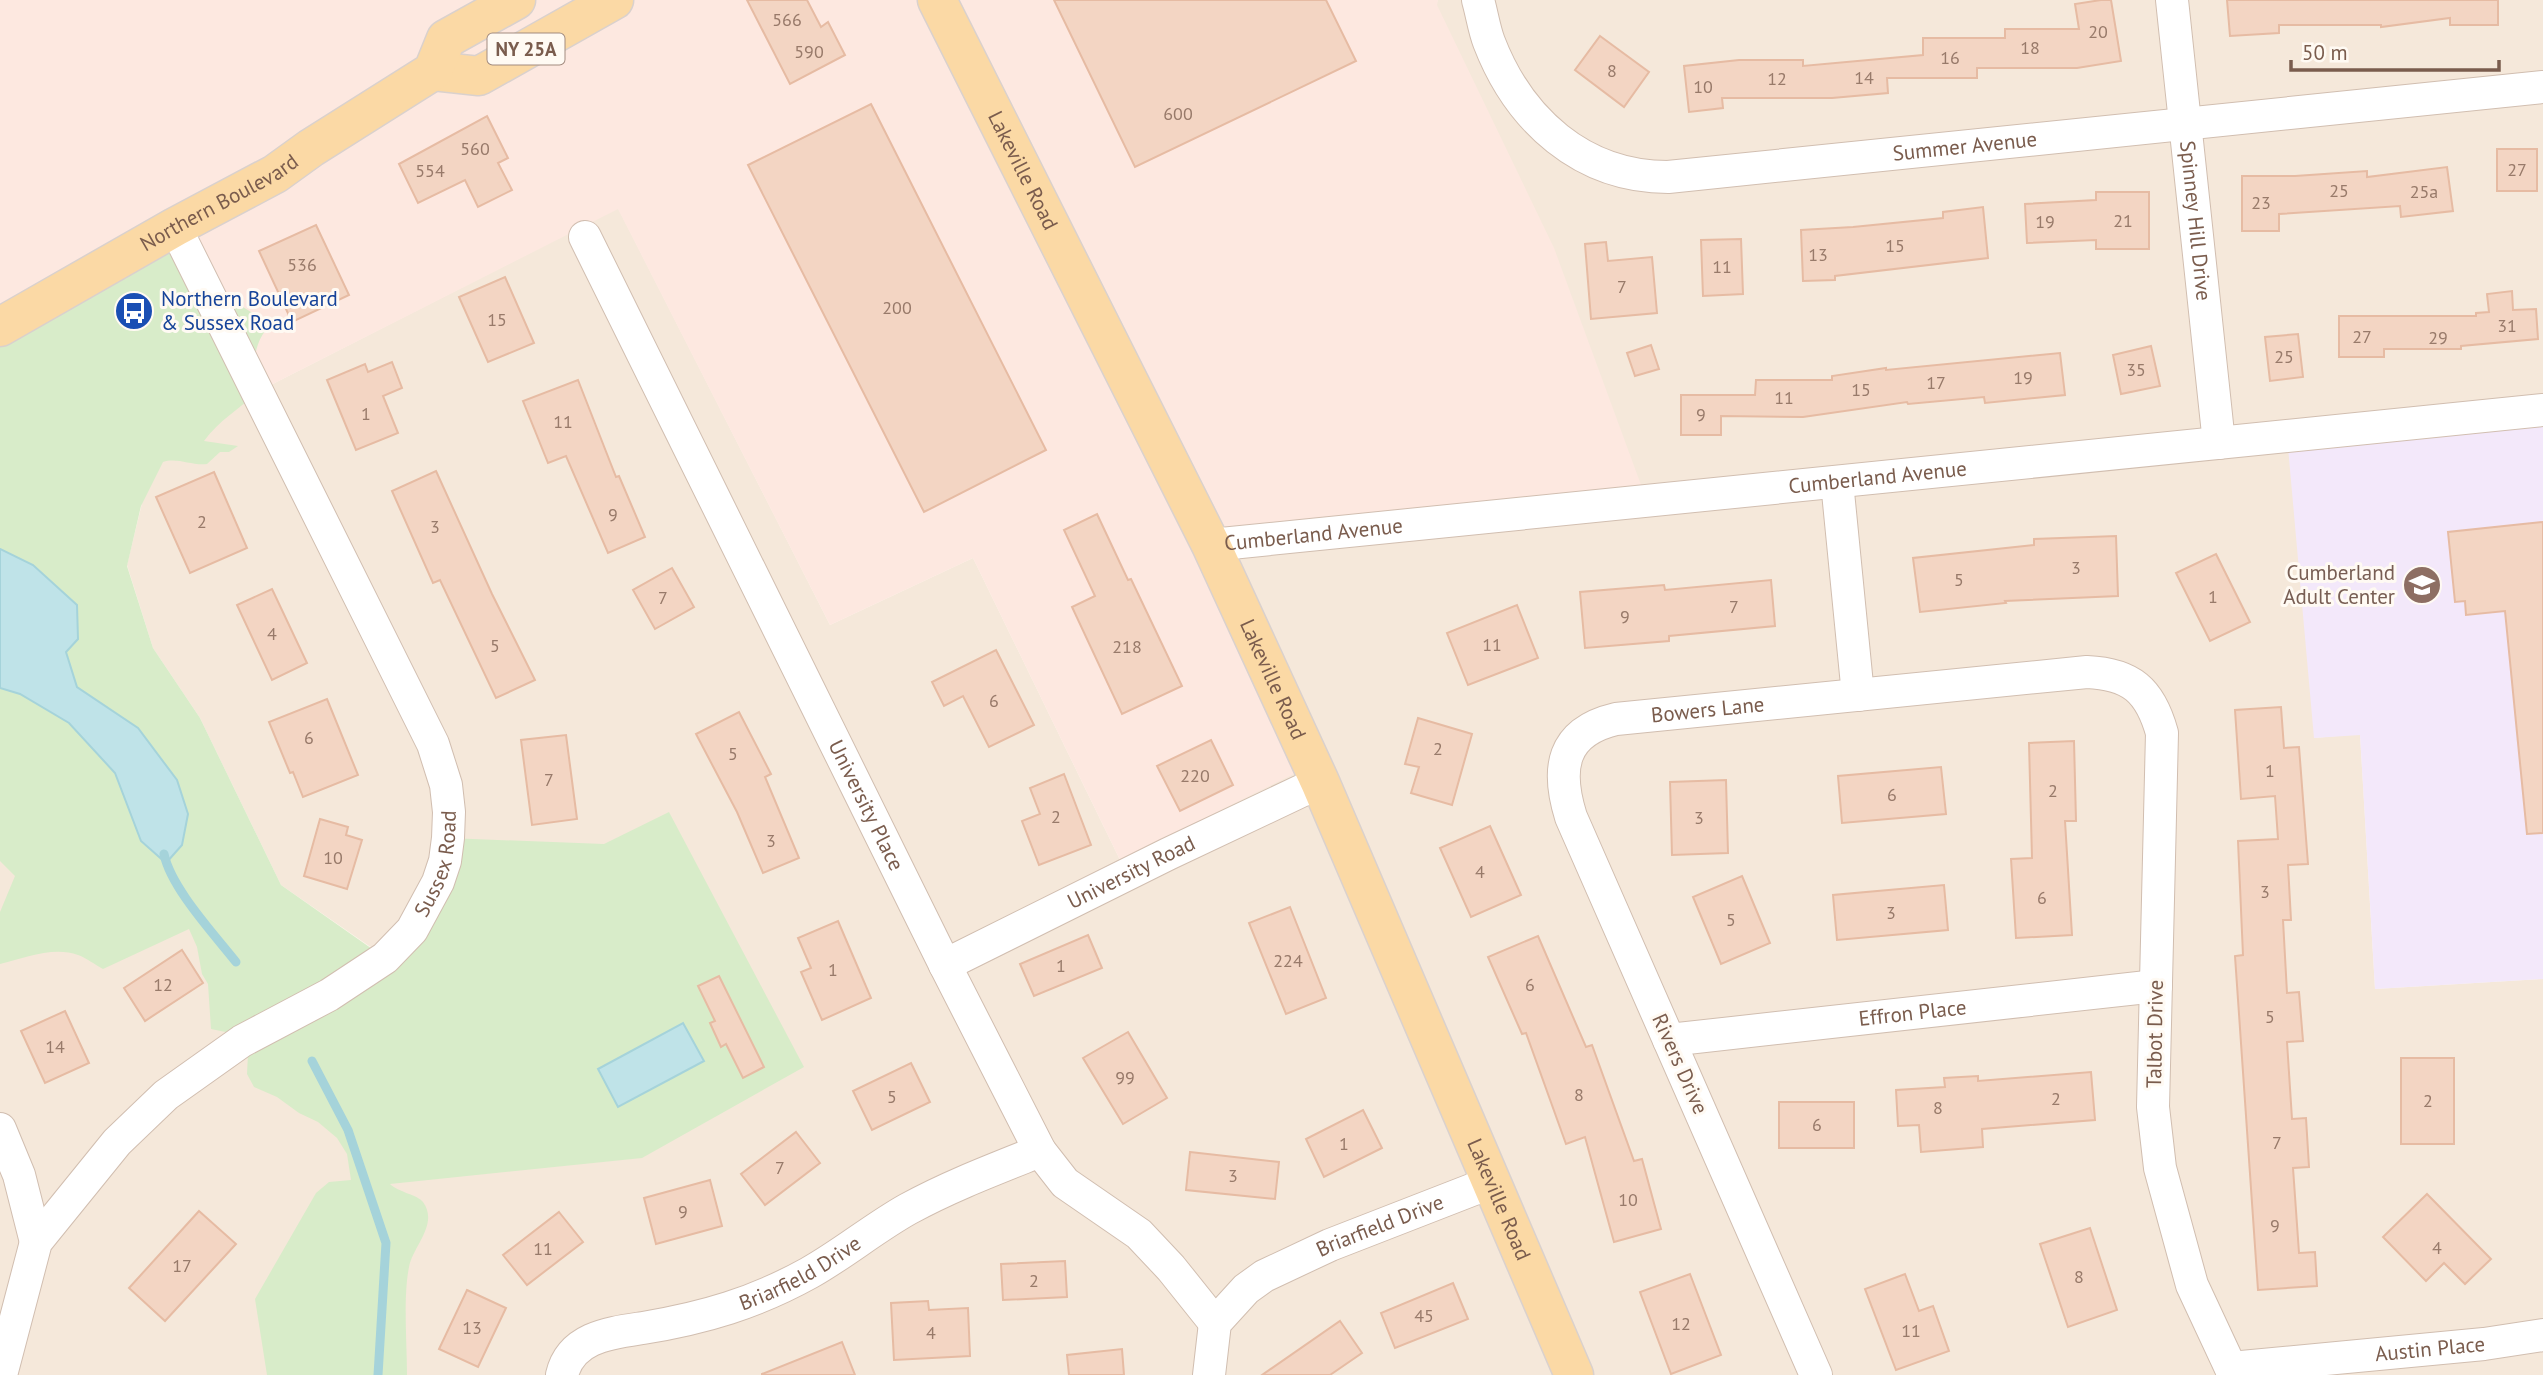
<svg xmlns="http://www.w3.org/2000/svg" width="2543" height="1375" font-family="'PT Sans',sans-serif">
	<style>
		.residential { fill: #f5e8da }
		.commercial { fill: #fde8e0 }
		.education { fill: #f3e8fa }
		.green { fill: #d8ecc9 }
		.water { fill: #bfe3e8; stroke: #a5d3da; stroke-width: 2 }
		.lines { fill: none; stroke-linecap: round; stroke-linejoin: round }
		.stream { stroke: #a5d3da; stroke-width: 9 }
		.building { fill: #f3d5c3; stroke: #e6bba3; stroke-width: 2 }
		.minor-casing { stroke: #d1beb0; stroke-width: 34 }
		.primary-casing { stroke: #dad1cd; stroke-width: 41 }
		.minor { stroke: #fff; stroke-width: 32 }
		.primary { stroke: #fbd9a5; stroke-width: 38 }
		.labels { text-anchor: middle; stroke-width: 6; stroke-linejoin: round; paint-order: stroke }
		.number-label { font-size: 18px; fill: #987a6a }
		.shield { fill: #fffaf3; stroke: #a28b7f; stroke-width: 2 }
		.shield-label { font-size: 19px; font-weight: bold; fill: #7a5c4d }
		.street-label { font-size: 21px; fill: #7a5c4d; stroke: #fffaf3 }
		.transit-label { font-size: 21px; fill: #164399; stroke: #fffaf3; text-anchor: start }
		.education-label { font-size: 21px; fill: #785e54; stroke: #fffaf3; text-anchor: end }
	</style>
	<rect width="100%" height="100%" fill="#fdf6ec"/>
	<path class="residential" d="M1438 0H2543V410L2314 738 2360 734 2375 989 2543 979V1375H0V827L189 929 385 957 281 885 200 718 153 648 127 565 153 458 257 392 618 208 830 625 973 558 1120 860 1211 545Z"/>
	<path class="commercial" d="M0 0H1438L1437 5 1554 248 1648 504 1211 545 1312 765 1120 860 973 558 830 625 618 209 257 392 0 327Z"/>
	<path class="education" d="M2543 410V979L2375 989 2360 735 2314 738 2287 436Z"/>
	<path class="green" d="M175 227 218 297 232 300 270 324C250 349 255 363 257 392 240 409 219 420 204 441L238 446 229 452H220L207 464C192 466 177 457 163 462L141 506 127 566 153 648 200 718 281 885 385 958 448 838 604 844 669 812 804 1067 642 1158 390 1184C398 1192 418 1195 423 1202 439 1224 413 1246 409 1267 403 1297 407 1343 407 1375H267L255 1299 316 1193 329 1182 351 1180 347 1154 337 1138 318 1122 299 1113 277 1097 254 1087 247 1074 248 1054 240 1035 211 1029 208 984 202 974 197 947 189 929 103 969C95 965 87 958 78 955 54 946 24 958 0 964V912L15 876 0 861V327Z"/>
	<g class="water">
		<path d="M0 549 33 565 77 605 78 639 66 652 77 687 138 728 177 780 188 814 182 845 166 863 141 841 115 773 69 723 20 694 0 688Z"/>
		<path d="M683 1023 704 1061 618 1107 598 1069Z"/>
	</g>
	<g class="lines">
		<g class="stream">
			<path d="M164 854C171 888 214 934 236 962"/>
			<path d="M312 1061 348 1130 386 1243 378 1375"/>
		</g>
	</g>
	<g class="building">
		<path d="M747 0H807L821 27 828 22 845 55 790 84Z"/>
		<path d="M1054 0H1326L1356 61 1135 167Z"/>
		<path d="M2101 0H2111L2121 61 2077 68H1977V78H1887L1888 93 1832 98H1722L1723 108 1689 112 1684 66 1739 60H1803V66L1923 55V38H2005V29H2079L2075 4Z"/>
		<path d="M2227 0H2498V25H2450V18L2381 27V25H2279V33L2230 36Z"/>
		<path d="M1600 36 1649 72 1624 107 1575 70Z"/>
		<path d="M871 104 1046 450 924 512 748 165Z"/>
		<path d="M487 116 508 158 498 163 512 190 478 207 465 180 418 203 399 164Z"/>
		<rect x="2497" y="149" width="40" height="42"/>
		<path d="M2447 167 2453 211 2401 217 2400 206 2279 214V231H2242V176H2295L2367 171V177Z"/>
		<path d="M2096 192H2149V249H2096V240L2027 243 2025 204 2096 200Z"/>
		<path d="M1983 207 1988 258 1835 276V280L1803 281 1801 230 1853 227 1943 218V212Z"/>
		<path d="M316 225 349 295 292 322 259 251Z"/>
		<path d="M1741 239 1743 294 1703 296 1701 240Z"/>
		<path d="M1606 242 1608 261 1652 257 1657 313 1591 319 1585 244Z"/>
		<path d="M505 277 534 343 488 362 459 297Z"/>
		<path d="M2512 291 2513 310 2536 309 2538 339 2461 346V349H2384V357H2339V316H2476V313L2489 312 2487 294Z"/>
		<path d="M2298 334 2303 377 2270 381 2265 337Z"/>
		<path d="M1651 345 1659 369 1635 376 1627 353Z"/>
		<path d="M2151 346 2160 386 2121 394 2113 355Z"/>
		<path d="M2060 353 2065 395 1985 403 1984 397 1908 404 1907 402 1803 417 1721 416V435H1681V395H1755L1756 380H1832V376L1886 368V370Z"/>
		<path d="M392 362 402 388 383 396 398 433 356 450 327 380 365 364 368 372Z"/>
		<path d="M578 380 616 477 619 476 645 537 608 553 566 456 548 463 523 401Z"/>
		<path d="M436 471 492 594 535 680 496 698 440 580 433 583 392 491Z"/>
		<path d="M214 472 247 548 190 573 156 497Z"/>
		<path d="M1097 514 1128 580 1131 579 1182 686 1122 714 1072 607 1095 596 1064 530Z"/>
		<path d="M2543 522V833L2527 834 2505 611 2466 615 2465 601 2455 602 2448 532Z"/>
		<path d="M2116 536 2118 596 2005 601 2006 603 1920 612 1913 558 2034 545V539Z"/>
		<path d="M2216 554 2250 622 2210 641 2176 573Z"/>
		<path d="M672 568 694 607 655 629 633 590Z"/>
		<path d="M1771 580 1775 626 1669 636V641L1585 648 1580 592 1664 585 1665 590Z"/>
		<path d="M272 589 307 663 272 680 237 605Z"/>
		<path d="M1517 605 1538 658 1468 685 1447 633Z"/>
		<path d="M996 650 1034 725 989 747 963 696 944 706 932 682Z"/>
		<path d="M327 699 358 775 303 797 293 772 290 773 269 722Z"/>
		<path d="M2281 707 2284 748 2299 747 2308 864 2288 865 2291 920H2283L2287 993 2299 992 2303 1041 2287 1042 2292 1119 2306 1118 2309 1167 2293 1168 2299 1253 2315 1252 2317 1286 2258 1290 2235 956 2243 955 2238 841 2278 839 2275 796 2241 799 2235 710Z"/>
		<path d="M739 712 771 774 765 777 799 858 763 873 737 812 696 734Z"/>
		<path d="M1418 718 1472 734 1452 805 1411 793 1419 767 1405 764Z"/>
		<path d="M566 735 577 819 532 825 521 740Z"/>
		<path d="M1211 740 1233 785 1180 811 1157 766Z"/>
		<path d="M2074 741 2076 821H2065L2072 935 2016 938 2011 859 2032 858 2029 743Z"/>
		<path d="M1941 767 1946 814 1842 823 1838 776Z"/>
		<path d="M1064 774 1091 845 1039 865 1022 821 1040 814 1030 788Z"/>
		<path d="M1726 780 1728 853 1672 855 1670 782Z"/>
		<path d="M320 819 348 827 346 835 362 840 347 889 304 876Z"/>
		<path d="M1490 826 1521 895 1471 917 1440 848Z"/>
		<path d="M1742 876 1770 943 1721 964 1693 897Z"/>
		<path d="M1944 885 1948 930 1837 940 1833 895Z"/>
		<path d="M1290 907 1326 998 1286 1014 1249 923Z"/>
		<path d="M838 921 871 998 822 1020 801 972 811 968 798 938Z"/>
		<path d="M1088 935 1102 968 1034 996 1020 964Z"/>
		<path d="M1538 936 1586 1047 1592 1045 1634 1161 1642 1159 1661 1229 1614 1242 1585 1137 1566 1144 1526 1033 1522 1034 1488 957Z"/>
		<path d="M182 950 203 983 145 1021 124 988Z"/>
		<path d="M719 976 764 1067 743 1078 726 1044 721 1047 710 1023 715 1021 698 986Z"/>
		<path d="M65 1011 89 1063 45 1083 21 1031Z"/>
		<path d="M1128 1032 1167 1098 1123 1124 1083 1058Z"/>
		<rect x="2401" y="1058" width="53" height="86"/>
		<path d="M911 1063 930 1102 872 1130 853 1091Z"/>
		<path d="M2091 1072 2095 1120 1982 1129 1983 1147 1921 1152 1919 1125 1898 1126 1896 1090 1945 1087 1944 1078 1978 1076V1081Z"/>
		<rect x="1779" y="1102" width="75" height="46"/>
		<path d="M1363 1110 1382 1148 1324 1177 1306 1139Z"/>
		<path d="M796 1132 820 1163 765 1205 741 1174Z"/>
		<path d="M1190 1152 1279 1162 1275 1199 1186 1190Z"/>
		<path d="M710 1180 722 1226 656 1244 644 1198Z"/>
		<path d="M2427 1194 2491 1259 2465 1284 2444 1263 2426 1281 2383 1237Z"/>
		<path d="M199 1211 236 1244 165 1321 129 1288Z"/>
		<path d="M559 1212 583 1242 527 1285 503 1255Z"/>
		<path d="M2090 1228 2117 1310 2068 1327 2040 1244Z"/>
		<path d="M1065 1261 1067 1297 1003 1300 1001 1264Z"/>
		<path d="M1690 1274 1721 1355 1671 1374 1640 1292Z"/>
		<path d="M1905 1274 1919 1311 1933 1306 1949 1351 1896 1370 1865 1289Z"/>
		<path d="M1453 1283 1468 1319 1395 1348 1381 1313Z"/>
		<path d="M467 1290 506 1308 478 1367 439 1349Z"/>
		<path d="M928 1301 929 1310 968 1308 970 1356 894 1360 891 1303Z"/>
		<path d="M1340 1321 1362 1353 1330 1375H1262Z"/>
		<path d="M842 1342 855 1375H762V1374Z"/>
		<path d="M1122 1349 1124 1375H1069L1067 1355Z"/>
	</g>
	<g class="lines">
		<defs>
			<g id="minor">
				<path id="s1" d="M1478 0C1482 14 1484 29 1489 42 1519 120 1582 177 1668 177L2543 87"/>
				<path id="s2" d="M2172 0 2219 443"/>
				<path id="s3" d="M585 237 945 965 1040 1151 1065 1183 1139 1234 1171 1268 1215 1323"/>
				<path d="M1837 482 1858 695"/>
				<path id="s4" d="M1211 545 2543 410"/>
				<path id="s5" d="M945 965 1168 854 1320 782"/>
				<path id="s6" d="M1669 1040 2156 986"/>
				<path d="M0 1129 19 1175 36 1242"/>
				<path id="s7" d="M2231 1368 2484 1344 2543 1335"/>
				<path id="s8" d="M1 1375 36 1242 117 1142 166 1095 242 1041 329 995 385 958 412 930 438 882 445 861 448 838 449 812 446 785 433 744 175 227"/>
				<path id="s9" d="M562 1375C571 1337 610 1333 643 1328 704 1318 755 1303 809 1273 843 1254 874 1228 908 1209 950 1186 995 1169 1040 1151"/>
				<path id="s10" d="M1209 1375 1215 1323 1246 1289 1264 1276 1330 1245 1492 1182"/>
				<path id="s11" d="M1816 1375 1571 817C1556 769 1561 732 1616 719L2087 672C2131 674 2150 690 2162 733L2153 1107 2160 1168 2192 1285 2234 1375"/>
			</g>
			<g id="primary">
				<path id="s12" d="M937 0 1211 545 1320 782 1574 1375"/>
				<path d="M433 71 479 76 614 0"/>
				<path id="s13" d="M0 327 175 227 275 174 311 148 433 71 446 39 516 0"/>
			</g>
		</defs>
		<use href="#minor" class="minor-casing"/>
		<use href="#primary" class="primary-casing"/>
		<use href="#minor" class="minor"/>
		<use href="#primary" class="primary"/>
	</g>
	<defs>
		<symbol id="bus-disc" viewBox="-11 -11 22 22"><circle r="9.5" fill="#1a4fb4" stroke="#fffaf3"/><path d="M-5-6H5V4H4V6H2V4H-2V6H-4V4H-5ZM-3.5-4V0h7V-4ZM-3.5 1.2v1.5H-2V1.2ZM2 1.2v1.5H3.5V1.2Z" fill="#fff"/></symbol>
		<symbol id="school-disc" viewBox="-11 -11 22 22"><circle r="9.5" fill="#8d6e63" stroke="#fffaf3"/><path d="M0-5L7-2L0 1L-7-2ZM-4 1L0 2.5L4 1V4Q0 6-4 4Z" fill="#fff"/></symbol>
	</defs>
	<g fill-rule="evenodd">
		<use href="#bus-disc" x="112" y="289" width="44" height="44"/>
		<use href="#school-disc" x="2400" y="563" width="44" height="44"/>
	</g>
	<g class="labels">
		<g class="number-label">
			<text x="787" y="26">566</text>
			<text x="2098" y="38">20</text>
			<text x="2030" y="54">18</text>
			<text x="809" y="58">590</text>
			<text x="1950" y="64">16</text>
			<text x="1612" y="77">8</text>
			<text x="1864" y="84">14</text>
			<text x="1777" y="85">12</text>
			<text x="1703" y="93">10</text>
			<text x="1178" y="120">600</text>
			<text x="475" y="155">560</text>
			<text x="2517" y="176">27</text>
			<text x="430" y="177">554</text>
			<text x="2339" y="197">25</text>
			<text x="2424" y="198">25a</text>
			<text x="2261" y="209">23</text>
			<text x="2123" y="227">21</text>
			<text x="2045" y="228">19</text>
			<text x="1895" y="252">15</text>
			<text x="1818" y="261">13</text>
			<text x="302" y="271">536</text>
			<text x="1722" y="273">11</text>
			<text x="1622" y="293">7</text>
			<text x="897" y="314">200</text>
			<text x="497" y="326">15</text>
			<text x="2507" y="332">31</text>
			<text x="2362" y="343">27</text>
			<text x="2438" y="344">29</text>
			<text x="2284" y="363">25</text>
			<text x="2136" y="376">35</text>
			<text x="2023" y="384">19</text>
			<text x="1936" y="389">17</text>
			<text x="1861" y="396">15</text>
			<text x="1784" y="404">11</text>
			<text x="366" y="420">1</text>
			<text x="1701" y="421">9</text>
			<text x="563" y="428">11</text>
			<text x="613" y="521">9</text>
			<text x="202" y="528">2</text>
			<text x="435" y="533">3</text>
			<text x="2076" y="574">3</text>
			<text x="1959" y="586">5</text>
			<text x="2213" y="603">1</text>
			<text x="663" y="604">7</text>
			<text x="1734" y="613">7</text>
			<text x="1625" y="623">9</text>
			<text x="272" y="640">4</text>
			<text x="1492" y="651">11</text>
			<text x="495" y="652">5</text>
			<text x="1127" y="653">218</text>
			<text x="994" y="707">6</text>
			<text x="309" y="744">6</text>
			<text x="1438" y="755">2</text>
			<text x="733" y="760">5</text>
			<text x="2270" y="777">1</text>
			<text x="1195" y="782">220</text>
			<text x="549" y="786">7</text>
			<text x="2053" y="797">2</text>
			<text x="1892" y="801">6</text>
			<text x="1056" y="823">2</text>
			<text x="1699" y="824">3</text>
			<text x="771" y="847">3</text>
			<text x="333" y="864">10</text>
			<text x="1480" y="878">4</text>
			<text x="2265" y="898">3</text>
			<text x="2042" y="904">6</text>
			<text x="1891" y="919">3</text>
			<text x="1731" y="926">5</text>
			<text x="1288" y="967">224</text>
			<text x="1061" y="972">1</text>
			<text x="833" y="976">1</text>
			<text x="163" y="991">12</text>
			<text x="1530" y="991">6</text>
			<text x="2270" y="1023">5</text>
			<text x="55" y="1053">14</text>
			<text x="1125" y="1084">99</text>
			<text x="1579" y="1101">8</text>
			<text x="892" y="1103">5</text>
			<text x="2056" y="1105">2</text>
			<text x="2428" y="1107">2</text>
			<text x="1938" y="1114">8</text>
			<text x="1817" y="1131">6</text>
			<text x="2277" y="1149">7</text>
			<text x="1344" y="1150">1</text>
			<text x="780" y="1174">7</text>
			<text x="1233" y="1182">3</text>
			<text x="1628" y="1206">10</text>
			<text x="683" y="1218">9</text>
			<text x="2275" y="1232">9</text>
			<text x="2437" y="1254">4</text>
			<text x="543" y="1255">11</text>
			<text x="182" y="1272">17</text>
			<text x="2079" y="1283">8</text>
			<text x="1034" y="1287">2</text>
			<text x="1424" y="1322">45</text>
			<text x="1681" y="1330">12</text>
			<text x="472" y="1334">13</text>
			<text x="1911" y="1337">11</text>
			<text x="931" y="1339">4</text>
		</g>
		<rect class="shield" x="487.5" y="33.5" width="77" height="31" rx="5"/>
		<g class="shield-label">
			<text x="526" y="56">NY 25A</text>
		</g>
		<g class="street-label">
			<text dy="7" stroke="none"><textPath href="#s1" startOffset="581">Summer Avenue</textPath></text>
			<text dy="7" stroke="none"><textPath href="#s12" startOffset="191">Lakeville Road</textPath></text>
			<text dy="7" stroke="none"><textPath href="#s13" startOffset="252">Northern Boulevard</textPath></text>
			<text dy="7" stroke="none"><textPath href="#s2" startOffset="222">Spinney Hill Drive</textPath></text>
			<text dy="7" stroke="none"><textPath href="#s4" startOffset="670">Cumberland Avenue</textPath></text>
			<text dy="7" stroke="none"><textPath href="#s4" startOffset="103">Cumberland Avenue</textPath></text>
			<text dy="7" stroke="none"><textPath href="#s12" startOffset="758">Lakeville Road</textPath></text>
			<text dy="7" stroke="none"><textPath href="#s11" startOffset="828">Bowers Lane</textPath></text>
			<text dy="7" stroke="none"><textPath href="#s3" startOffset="634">University Place</textPath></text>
			<text dy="7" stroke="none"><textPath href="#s8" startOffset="704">Sussex Road</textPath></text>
			<text dy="7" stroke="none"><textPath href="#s5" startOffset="208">University Road</textPath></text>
			<text dy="7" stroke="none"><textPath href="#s6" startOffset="245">Effron Place</textPath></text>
			<text transform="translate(2155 1034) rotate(-89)" y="7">Talbot Drive</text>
			<text transform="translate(1680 1064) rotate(66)" y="7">Rivers Drive</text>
			<text dy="7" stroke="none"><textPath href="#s12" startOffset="1325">Lakeville Road</textPath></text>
			<text dy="7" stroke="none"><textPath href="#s10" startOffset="247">Briarfield Drive</textPath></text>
			<text dy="7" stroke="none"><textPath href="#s9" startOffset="268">Briarfield Drive</textPath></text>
			<text dy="7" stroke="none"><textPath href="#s7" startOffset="200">Austin Place</textPath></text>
		</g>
		<g class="transit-label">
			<text x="161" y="306">Northern Boulevard<tspan x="161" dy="24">&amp; Sussex Road</tspan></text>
		</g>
		<g class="education-label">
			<text x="2395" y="580">Cumberland<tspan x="2395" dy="24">Adult Center</tspan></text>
		</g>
	</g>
	<path d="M2291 60v10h208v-10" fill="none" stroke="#7a5c4d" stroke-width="3.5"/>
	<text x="2302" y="60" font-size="21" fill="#7a5c4d" stroke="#fffaf3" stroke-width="5" paint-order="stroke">50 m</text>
</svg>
